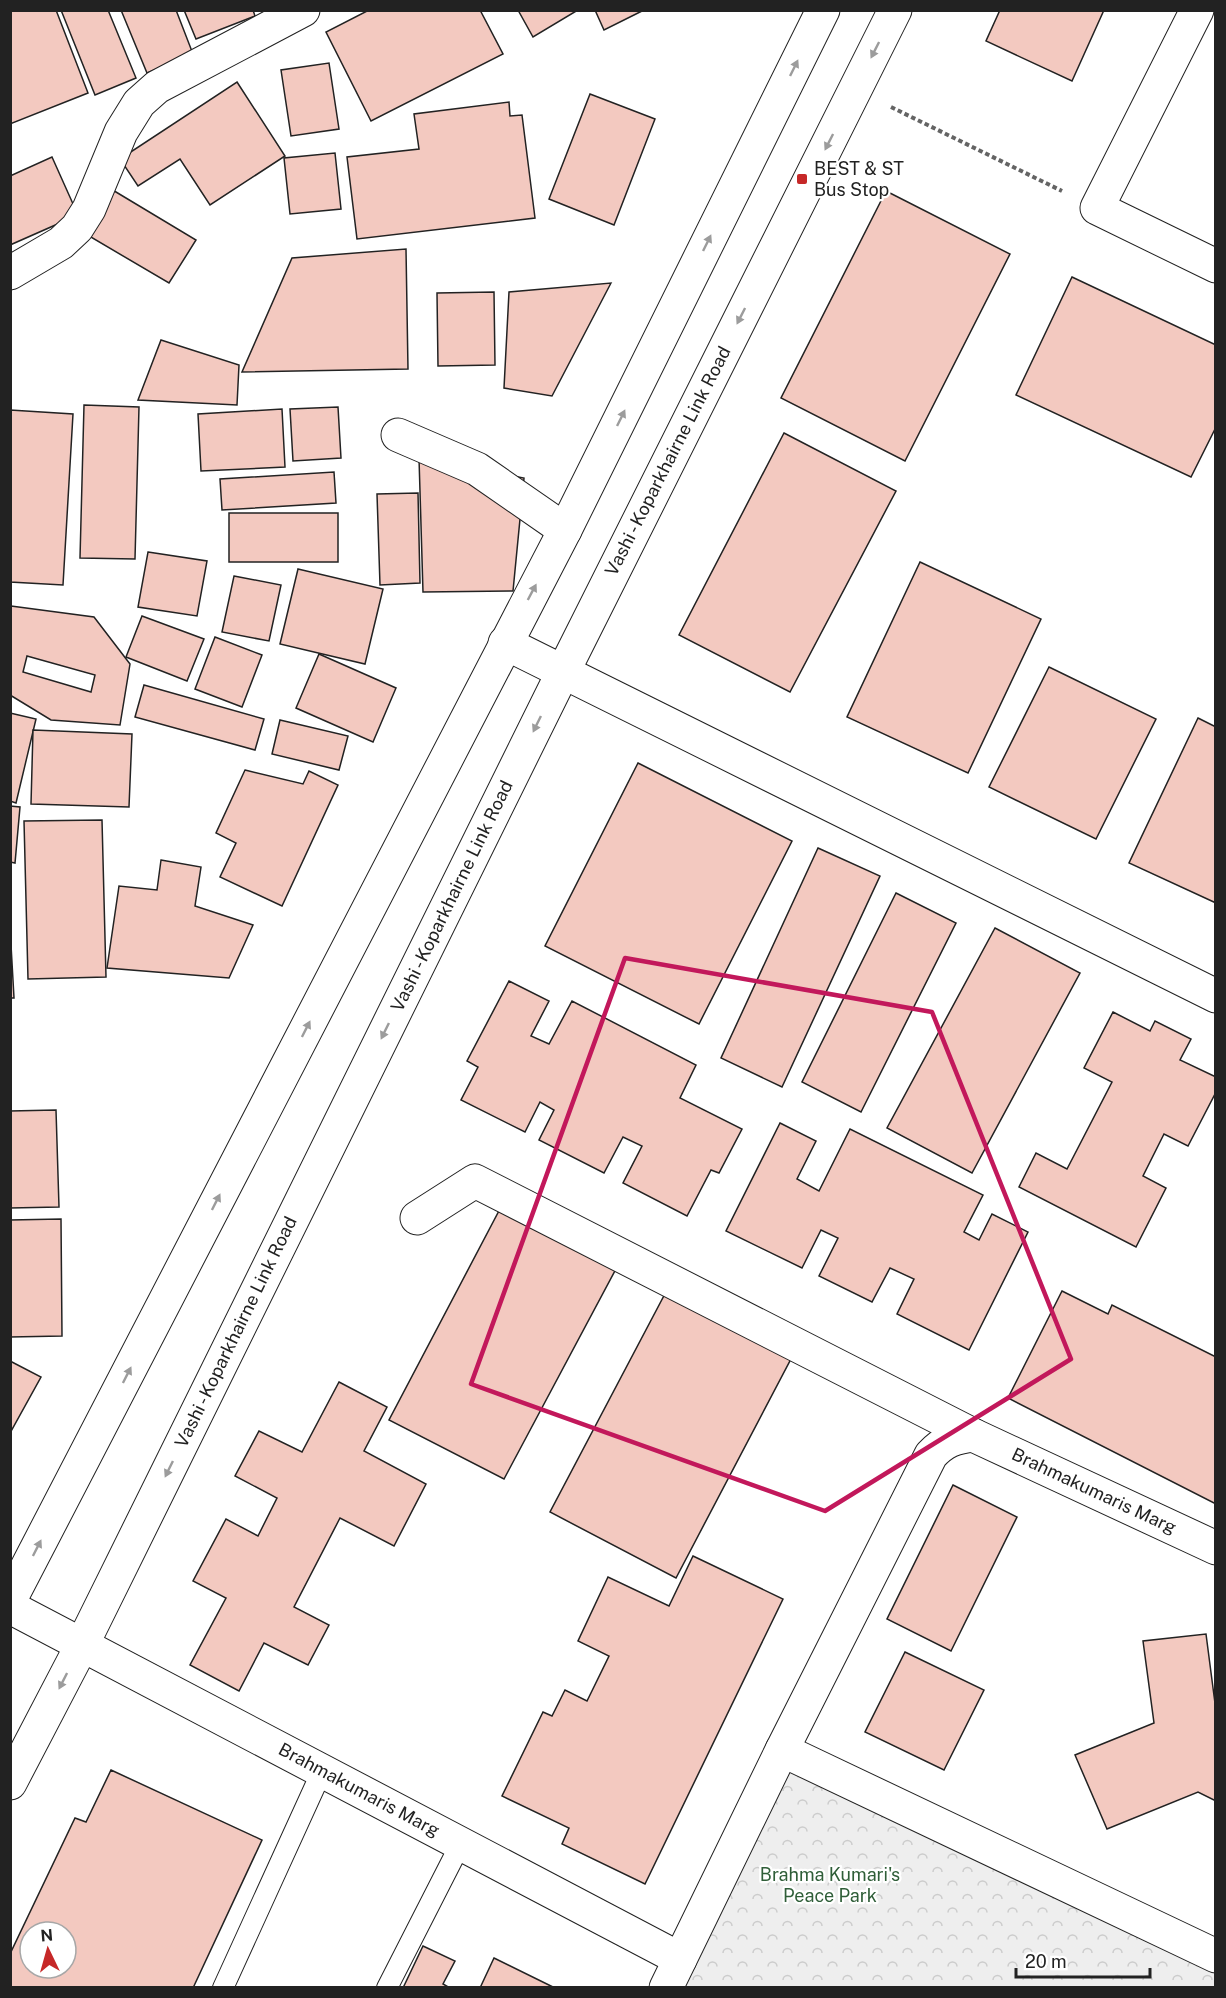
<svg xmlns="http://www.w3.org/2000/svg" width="1226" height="1998" font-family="'Public Sans',sans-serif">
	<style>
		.forest { fill: url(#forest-crowns); stroke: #6f6f6f; stroke-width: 1.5 }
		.building { fill: #f3c9c0; stroke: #222; stroke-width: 1.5; fill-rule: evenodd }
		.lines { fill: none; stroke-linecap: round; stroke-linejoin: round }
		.service-casing { stroke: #222; stroke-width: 22 }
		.minor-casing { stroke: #222; stroke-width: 35 }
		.secondary-casing { stroke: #222; stroke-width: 35 }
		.path { stroke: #646464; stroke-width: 4; stroke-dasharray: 4.5 3; stroke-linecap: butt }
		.service { stroke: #fff; stroke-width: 20 }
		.minor { stroke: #fff; stroke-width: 33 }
		.secondary { stroke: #fff; stroke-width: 33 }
		.oneway { fill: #9c9c9c }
		.marked { fill: none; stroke: #c2185b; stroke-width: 4.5; stroke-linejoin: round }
		.poi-dot { fill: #c62828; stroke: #fff; stroke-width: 2 }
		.labels { text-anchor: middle; stroke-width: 4.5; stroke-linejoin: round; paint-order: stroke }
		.poi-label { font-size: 18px; fill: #222; stroke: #fff; text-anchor: start }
		.street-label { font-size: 18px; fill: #222; stroke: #fff }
		.park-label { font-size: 18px; fill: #2f5e38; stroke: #fff }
	</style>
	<defs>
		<pattern id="forest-crowns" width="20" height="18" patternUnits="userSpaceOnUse" patternTransform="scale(1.5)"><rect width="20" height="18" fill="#eee"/><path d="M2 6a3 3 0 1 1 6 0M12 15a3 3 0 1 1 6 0" fill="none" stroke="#ccc"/></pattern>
	</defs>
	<rect width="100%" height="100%" fill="#fff"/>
	<path class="forest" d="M782 1750 1215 1956V1987L666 1988Z"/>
	<g class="building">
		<path d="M10 10H56L88 93 10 124Z"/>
		<path d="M61 10H108L136 78 95 95Z"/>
		<path d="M121 10H176L193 54 147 73Z"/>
		<path d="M184 10H253L255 16 196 39Z"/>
		<path d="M369 10H480L503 54 371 121 326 32Z"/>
		<path d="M518 10H578L533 37Z"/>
		<path d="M595 10H644L604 30Z"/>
		<path d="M1000 10H1104L1072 81 986 41Z"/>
		<path d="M329 63 339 129 291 136 281 70Z"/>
		<path d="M237 82 285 156 210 205 180 159 138 186 120 159Z"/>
		<path d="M590 94 655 119 614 225 549 199Z"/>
		<path d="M509 102 510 116 522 115 535 218 357 239 347 157 419 149 414 114Z"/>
		<path d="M335 153 341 209 290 214 284 158Z"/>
		<path d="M52 157 78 215 10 245V176Z"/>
		<path d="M111 189 196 240 169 283 84 233Z"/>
		<path d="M886 191 1010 254 905 461 781 398Z"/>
		<path d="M406 249 408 369 242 372 292 258Z"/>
		<path d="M1072 277 1216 345V427L1191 477 1016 395Z"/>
		<path d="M611 283 552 396 504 388 509 292Z"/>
		<path d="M494 292 495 365 438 366 437 293Z"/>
		<path d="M161 340 239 365 237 405 138 400Z"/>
		<path d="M84 405 139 407 135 559 80 558Z"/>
		<path d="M338 407 341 458 293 461 290 409Z"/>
		<path d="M282 409 285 467 201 471 198 414Z"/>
		<path d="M10 410 73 414 63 585 10 582Z"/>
		<path d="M784 433 896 491 790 692 679 635Z"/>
		<path d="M419 458 524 478 513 591 423 592Z"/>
		<path d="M334 472 336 503 222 510 220 479Z"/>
		<path d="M418 493 420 583 380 585 377 494Z"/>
		<rect x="229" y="513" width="109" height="49"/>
		<path d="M148 552 207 561 197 616 138 607Z"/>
		<path d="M920 562 1041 619 968 773 847 717Z"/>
		<path d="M298 569 383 589 365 664 280 644Z"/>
		<path d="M234 576 281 585 269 641 222 632Z"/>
		<path d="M11 606 94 617 130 664 120 725 51 720 10 695ZM27 656 95 675 91 692 23 672Z"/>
		<path d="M142 616 204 639 187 681 126 657Z"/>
		<path d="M215 637 262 655 242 707 195 689Z"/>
		<path d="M319 654 396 688 373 742 296 708Z"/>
		<path d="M1049 667 1156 719 1096 839 989 787Z"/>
		<path d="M144 685 264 719 255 750 135 717Z"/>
		<path d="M10 713 36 719 16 803 10 801Z"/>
		<path d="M1198 718 1216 727V903L1129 863Z"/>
		<path d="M280 720 348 736 339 770 272 754Z"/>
		<path d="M33 730 132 734 129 807 31 804Z"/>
		<path d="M638 763 792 841 699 1024 545 946Z"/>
		<path d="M245 770 303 784 309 771 338 785 282 906 220 877 236 843 216 833Z"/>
		<path d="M10 806 20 807 15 863 10 862Z"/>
		<path d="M102 820 106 977 28 979 24 821Z"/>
		<path d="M818 848 880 876 782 1087 721 1058Z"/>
		<path d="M161 860 201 867 195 906 253 925 229 978 107 968 119 886 157 890Z"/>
		<path d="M896 893 956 923 861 1112 802 1082Z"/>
		<path d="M10 927 14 998H10Z"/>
		<path d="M995 928 1080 973 972 1173 887 1128Z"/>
		<path d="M509 981 549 1001 531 1036 549 1044 572 1001 696 1065 680 1098 742 1129 719 1173 711 1170 687 1216 623 1183 642 1146 623 1137 604 1173 539 1140 554 1110 540 1102 525 1132 461 1100 478 1067 467 1061Z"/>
		<path d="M1113 1012 1150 1031 1155 1021 1191 1039 1180 1060 1216 1077V1092L1188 1146 1164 1134 1143 1176 1166 1188 1136 1247 1019 1187 1036 1153 1067 1169 1112 1082 1084 1068Z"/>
		<path d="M56 1110 59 1207 10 1208V1111Z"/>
		<path d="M780 1123 816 1141 797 1179 819 1191 850 1129 983 1195 964 1232 979 1240 992 1214 1028 1232 969 1350 897 1314 914 1279 890 1268 872 1302 819 1276 838 1238 821 1230 802 1268 726 1231Z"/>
		<path d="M501 1207 617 1267 504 1479 389 1420Z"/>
		<path d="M61 1219 62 1336 10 1337V1220Z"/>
		<path d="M667 1290 793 1355 676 1578 550 1512Z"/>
		<path d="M1062 1291 1108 1314 1112 1305 1216 1357V1504L1008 1398Z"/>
		<path d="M10 1361 41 1377 10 1433Z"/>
		<path d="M339 1382 387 1407 364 1451 426 1484 394 1546 340 1518 294 1607 329 1625 308 1665 264 1643 239 1691 190 1665 226 1598 193 1581 226 1519 258 1536 277 1498 235 1476 259 1431 302 1452Z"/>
		<path d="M953 1485 1017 1517 951 1651 887 1619Z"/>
		<path d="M693 1556 783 1599 645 1884 562 1844 569 1828 502 1796 543 1712 552 1716 565 1690 587 1701 609 1656 578 1641 608 1577 669 1606Z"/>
		<path d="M1206 1634 1216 1711V1801L1198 1792 1107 1829 1075 1755 1154 1723 1143 1641Z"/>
		<path d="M905 1652 984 1690 944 1770 865 1732Z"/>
		<path d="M111 1770 262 1840 193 1988H10V1954L75 1818 86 1822ZM30 1932H66V1968H30Z"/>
		<path d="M423 1946 455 1961 443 1984 450 1988H403Z"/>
		<path d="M494 1958 555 1988H480Z"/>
	</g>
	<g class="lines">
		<defs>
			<g id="service">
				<path d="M223 1988 322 1771"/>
				<path d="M387 1988 461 1843"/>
			</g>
			<g id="minor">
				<path d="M1197 10 1097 208 1216 266"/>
				<path d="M10 273 61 243 77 228 89 209 121 132 139 103 157 87 303 10"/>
				<path d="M398 435 477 469 565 530"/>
				<path d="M505 643 1216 996"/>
				<path d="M417 1218 475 1181 973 1435 1216 1548"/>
				<path d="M10 1607 680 1959"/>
				<path d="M782 1750 1216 1956"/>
				<path d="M666 1988 782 1750 931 1455C944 1441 955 1437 973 1435"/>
			</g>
			<g id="secondary">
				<path d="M10 1600 565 530 823 10"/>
				<path d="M10 1783 82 1645 563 672 895 10"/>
			</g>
		</defs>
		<use href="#service" class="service-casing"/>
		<use href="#minor" class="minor-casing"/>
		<use href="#secondary" class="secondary-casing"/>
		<path class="path" d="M891 107 1062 191"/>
		<use href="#service" class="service"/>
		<use href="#minor" class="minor"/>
		<use href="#secondary" class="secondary"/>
	</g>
	<defs><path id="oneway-solid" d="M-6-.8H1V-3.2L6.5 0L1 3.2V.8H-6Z" transform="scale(1.5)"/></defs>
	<g class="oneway">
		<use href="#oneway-solid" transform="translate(875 50) rotate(117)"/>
		<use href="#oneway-solid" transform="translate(794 68) rotate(-64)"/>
		<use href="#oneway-solid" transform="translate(829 142) rotate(117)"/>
		<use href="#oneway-solid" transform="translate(707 243) rotate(-64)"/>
		<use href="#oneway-solid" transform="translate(741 316) rotate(117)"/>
		<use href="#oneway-solid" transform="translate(621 418) rotate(-64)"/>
		<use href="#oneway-solid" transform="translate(532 592) rotate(-62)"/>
		<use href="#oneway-solid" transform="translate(537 724) rotate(116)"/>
		<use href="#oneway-solid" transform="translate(306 1029) rotate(-63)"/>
		<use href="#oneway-solid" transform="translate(385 1031) rotate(116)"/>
		<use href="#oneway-solid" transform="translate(216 1202) rotate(-63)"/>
		<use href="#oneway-solid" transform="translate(127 1375) rotate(-63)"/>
		<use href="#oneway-solid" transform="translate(169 1469) rotate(116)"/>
		<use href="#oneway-solid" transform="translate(37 1548) rotate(-63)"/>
		<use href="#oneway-solid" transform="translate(63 1681) rotate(117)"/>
	</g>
	<path class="marked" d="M625 958 932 1012 1071 1359 825 1511 471 1384Z"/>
	<rect class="poi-dot" x="796" y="173" width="12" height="12" rx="3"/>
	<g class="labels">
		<g class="poi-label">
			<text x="814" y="175">BEST &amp; ST<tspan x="814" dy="21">Bus Stop</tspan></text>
		</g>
		<g class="street-label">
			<text transform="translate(668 461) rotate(-63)" y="6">Vashi - Koparkhairne Link Road</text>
			<text transform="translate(452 896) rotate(-64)" y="6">Vashi - Koparkhairne Link Road</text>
			<text transform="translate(236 1332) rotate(-64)" y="6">Vashi - Koparkhairne Link Road</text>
			<text transform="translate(1094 1491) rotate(25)" y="6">Brahmakumaris Marg</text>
			<text transform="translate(359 1790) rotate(28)" y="6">Brahmakumaris Marg</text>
		</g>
		<g class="park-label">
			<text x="830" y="1881">Brahma Kumari's<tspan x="830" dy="21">Peace Park</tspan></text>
		</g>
	</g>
	<rect width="1226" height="1998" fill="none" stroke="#222222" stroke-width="24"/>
	<g transform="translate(48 1950) rotate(355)"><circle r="28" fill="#ffffff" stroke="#a7a7a7" stroke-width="1.5"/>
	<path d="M0-4.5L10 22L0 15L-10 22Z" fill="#c62828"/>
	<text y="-9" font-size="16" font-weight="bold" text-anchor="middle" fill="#222222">N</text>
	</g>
	<path d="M1016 1968v9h134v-9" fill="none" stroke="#222222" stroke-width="3"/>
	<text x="1025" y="1968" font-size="18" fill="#222222" stroke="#ffffff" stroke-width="4.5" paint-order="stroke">20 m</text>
</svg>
